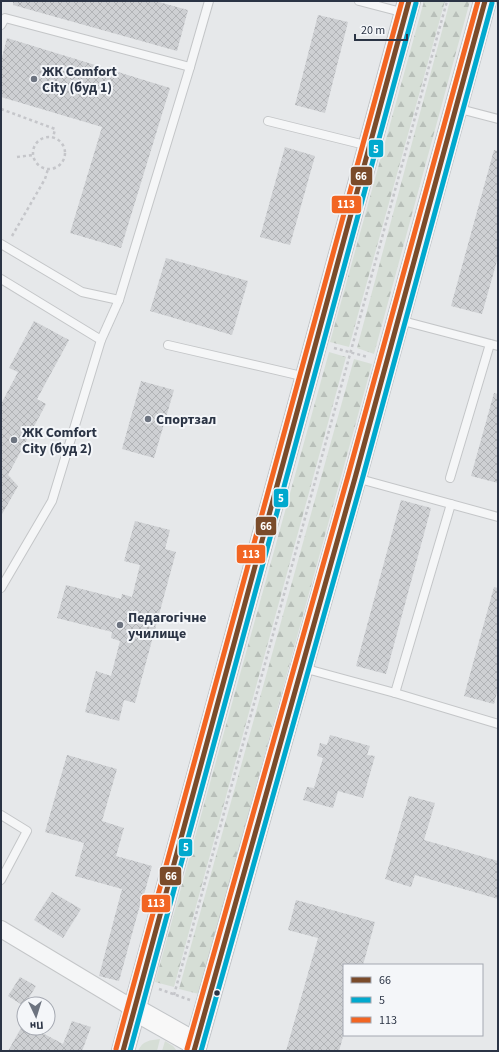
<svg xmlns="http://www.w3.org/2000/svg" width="499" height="1052" font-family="'Source Sans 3',sans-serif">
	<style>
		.green { fill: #d6ded6 }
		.forest { fill: url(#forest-firs) }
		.building { fill: url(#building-cross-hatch) }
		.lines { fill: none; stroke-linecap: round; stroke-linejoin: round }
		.service-casing { stroke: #c4c6c8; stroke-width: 10 }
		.minor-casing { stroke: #c4c6c8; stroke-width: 18 }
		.primary-casing { stroke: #c2c5c8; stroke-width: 24 }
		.path { stroke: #c5c6ca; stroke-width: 2.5; stroke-dasharray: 3 3; stroke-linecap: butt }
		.service { stroke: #f5f6f7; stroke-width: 8 }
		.minor { stroke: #f5f6f7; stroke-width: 16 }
		.primary { stroke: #f8f8f8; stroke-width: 22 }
		.bus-1-casing { stroke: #f4f6f9; stroke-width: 8 }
		.bus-2-casing { stroke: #f4f6f9; stroke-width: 8 }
		.bus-3-casing { stroke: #f4f6f9; stroke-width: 8 }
		.bus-1 { stroke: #7a4b2a; stroke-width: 5 }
		.bus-2 { stroke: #00a9ce; stroke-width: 5 }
		.bus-3 { stroke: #f26522; stroke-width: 5 }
		.poi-dot { fill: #6c737f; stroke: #f4f6f9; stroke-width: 1.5 }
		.bus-dot { fill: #2b3445; stroke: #f4f6f9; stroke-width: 1.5 }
		.labels { text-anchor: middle; stroke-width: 4; stroke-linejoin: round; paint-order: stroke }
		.poi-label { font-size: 14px; font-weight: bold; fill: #2b3445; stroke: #f4f6f9; text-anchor: start }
		.line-badge { stroke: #f4f6f9; stroke-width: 1.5 }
		.badge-label { font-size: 11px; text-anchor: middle; font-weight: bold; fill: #fff }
	</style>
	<defs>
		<pattern id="forest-firs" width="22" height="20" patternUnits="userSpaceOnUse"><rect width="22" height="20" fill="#d6ded6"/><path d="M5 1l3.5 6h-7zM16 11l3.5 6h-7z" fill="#b8bfb9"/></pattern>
		<pattern id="building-cross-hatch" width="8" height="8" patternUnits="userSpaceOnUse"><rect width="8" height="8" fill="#ced0d3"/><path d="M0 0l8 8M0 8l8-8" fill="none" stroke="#b1b3b6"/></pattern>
	</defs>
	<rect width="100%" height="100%" fill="#e6e8ea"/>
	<g class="green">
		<path d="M160 1039 157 1051H138C142 1041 150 1040 160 1039Z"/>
		<path d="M165 1041 173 1046 177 1051H162Z"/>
	</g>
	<g class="forest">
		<path d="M424 1H445L349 347 330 342Z"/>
		<path d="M450 1H470L374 354 357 348Z"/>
		<path d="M329 352 346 357 174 987 155 982Z"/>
		<path d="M354 359 372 364 199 994 179 989Z"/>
	</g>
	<g class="building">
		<path d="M13 1H155L188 10 177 51 13 5Z"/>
		<path d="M318 15 348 22 325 113 295 105Z"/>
		<path d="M7 38 170 88 121 248 70 233 102 127 1 97V61Z"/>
		<path d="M285 147 315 156 290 245 260 237Z"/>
		<path d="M494 150 498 151V257L482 314 451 306Z"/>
		<path d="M166 258 248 281 232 335 150 311Z"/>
		<path d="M34 321 69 340 37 399 46 404 8 475 18 486 1 516V404L18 372 9 368Z"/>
		<path d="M141 381 174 390 154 458 122 449Z"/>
		<path d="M494 393 498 394V483L471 476Z"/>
		<path d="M401 500 431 508 386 674 356 666Z"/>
		<path d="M135 521 170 530 165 549 176 552 135 703 124 700 119 721 85 712 96 671 111 676 120 641 111 638 112 632 57 618 66 585 121 599 122 594 132 597 140 565 124 561Z"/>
		<path d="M494 587 498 588V689L494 704 464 696Z"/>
		<path d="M330 735 370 746 367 755 375 756 363 798 338 791 333 808 303 800 307 787 314 788 323 758 317 756 320 743 327 745Z"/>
		<path d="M67 755 117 769 102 821 124 828 116 856 152 866 141 905H140L119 981 99 976 122 889 75 876 84 843 45 832Z"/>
		<path d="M409 796 435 803 424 840 498 861V899L415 875 411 887 385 879Z"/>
		<path d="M52 892 81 909 63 938 34 920Z"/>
		<path d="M296 900 375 922 363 965H344V1033L339 1051H286L318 938 288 930Z"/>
		<path d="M20 977 36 986 24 1006 8 996Z"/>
		<path d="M72 1021 91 1027 82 1051H8L21 1028H33L63 1044Z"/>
	</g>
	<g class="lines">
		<defs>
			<g id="service">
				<path d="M359 1 405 13"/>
				<path d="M1 25 5 18 190 67 119 300 82 292 1 244"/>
				<path d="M190 67 209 1"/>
				<path d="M456 108 498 119"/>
				<path d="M268 121 369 146"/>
				<path d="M1 279 101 340 52 501 1 588"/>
				<path d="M399 320 498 346"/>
				<path d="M101 340 119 300"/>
				<path d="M168 345 306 377"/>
				<path d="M356 478 498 517"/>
				<path d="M450 478 490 344"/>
				<path d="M303 668 395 693 498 724"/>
				<path d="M395 693 451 504"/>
				<path d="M1 815 27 831 1 880"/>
			</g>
			<path id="minor" d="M1 929 134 1009"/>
			<g id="primary">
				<path d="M134 1009 196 1044"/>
				<path d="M123 1051 409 1"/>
				<path d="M194 1051 355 478 485 1"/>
			</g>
		</defs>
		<use href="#service" class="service-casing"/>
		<use href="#minor" class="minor-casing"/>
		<use href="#primary" class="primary-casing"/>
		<g class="path">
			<path d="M1 109 55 129 53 138"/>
			<circle cx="49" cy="153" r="16"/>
			<path d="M17 157 33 155"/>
			<path d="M12 236 45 179 48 169"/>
			<path d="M334 348 368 357"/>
			<path d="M159 989 190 1000"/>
			<path d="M174 995 447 1"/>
		</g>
		<use href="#service" class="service"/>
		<use href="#minor" class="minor"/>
		<use href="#primary" class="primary"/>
		<defs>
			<g id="bus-1">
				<path d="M123 1051 409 1"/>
				<path d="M194 1051 355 478 485 1"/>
			</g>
			<g id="bus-2">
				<path d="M130 1051 416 3"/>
				<path d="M201 1051 362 480 492 3"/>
			</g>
			<g id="bus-3">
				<path d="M116 1049 402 1"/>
				<path d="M187 1049 348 476 478 1"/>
			</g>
		</defs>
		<use href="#bus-1" class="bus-1-casing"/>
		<use href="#bus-2" class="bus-2-casing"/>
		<use href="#bus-3" class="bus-3-casing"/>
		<use href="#bus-1" class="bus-1"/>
		<use href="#bus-2" class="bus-2"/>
		<use href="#bus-3" class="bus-3"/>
	</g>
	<g class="poi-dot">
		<circle cx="34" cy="79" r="4"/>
		<circle cx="148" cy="419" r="4"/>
		<circle cx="14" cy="440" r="4"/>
		<circle cx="120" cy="625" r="4"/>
	</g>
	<circle class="bus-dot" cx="217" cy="993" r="3.5"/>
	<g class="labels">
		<g class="poi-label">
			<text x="42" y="76">ЖК Comfort<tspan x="42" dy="16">City (буд 1)</tspan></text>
			<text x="156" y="424">Спортзал</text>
			<text x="22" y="437">ЖК Comfort<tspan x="22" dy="16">City (буд 2)</tspan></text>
			<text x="128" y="622">Педагогічне<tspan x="128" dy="16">училище</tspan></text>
		</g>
	</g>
	<g class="line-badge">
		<rect x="368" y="139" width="16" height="19" rx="4" fill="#00a9ce"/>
		<rect x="350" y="166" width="23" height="20" rx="4" fill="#7a4b2a"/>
		<rect x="331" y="195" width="31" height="19" rx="4" fill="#f26522"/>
		<rect x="273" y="488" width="16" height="20" rx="4" fill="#00a9ce"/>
		<rect x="255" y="516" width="22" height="20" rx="4" fill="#7a4b2a"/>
		<rect x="236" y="544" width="30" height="20" rx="4" fill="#f26522"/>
		<rect x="178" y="838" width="15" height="19" rx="4" fill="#00a9ce"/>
		<rect x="159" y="866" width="23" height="20" rx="4" fill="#7a4b2a"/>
		<rect x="141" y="894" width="30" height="19" rx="4" fill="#f26522"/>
	</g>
	<g class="badge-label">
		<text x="376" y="153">5</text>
		<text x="361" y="180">66</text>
		<text x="346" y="208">113</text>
		<text x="281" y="502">5</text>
		<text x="266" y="530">66</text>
		<text x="251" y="558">113</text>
		<text x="186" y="851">5</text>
		<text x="171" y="880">66</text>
		<text x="156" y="907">113</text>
	</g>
	<rect width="499" height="1052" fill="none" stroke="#2b3445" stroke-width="4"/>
	<rect x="343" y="964" width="140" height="72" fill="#f4f6f9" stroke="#a4a8b1"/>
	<rect x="351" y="977" width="20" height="6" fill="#7a4b2a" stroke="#a4a8b1"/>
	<text x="379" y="984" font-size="12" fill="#2b3445">66</text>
	<rect x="351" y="997" width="20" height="6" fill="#00a9ce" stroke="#a4a8b1"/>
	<text x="379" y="1004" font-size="12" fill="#2b3445">5</text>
	<rect x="351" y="1017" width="20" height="6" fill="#f26522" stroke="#a4a8b1"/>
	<text x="379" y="1024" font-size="12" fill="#2b3445">113</text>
	<g transform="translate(36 1016) rotate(176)"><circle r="19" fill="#f4f6f9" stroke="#a4a8b1"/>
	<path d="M0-3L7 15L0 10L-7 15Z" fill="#6c737f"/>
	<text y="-6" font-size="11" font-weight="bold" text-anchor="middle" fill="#2b3445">Пн</text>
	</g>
	<path d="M355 34v6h52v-6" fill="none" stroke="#2b3445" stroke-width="2"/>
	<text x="361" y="34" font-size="12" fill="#2b3445" stroke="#f4f6f9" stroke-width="3" paint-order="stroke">20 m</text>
</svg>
